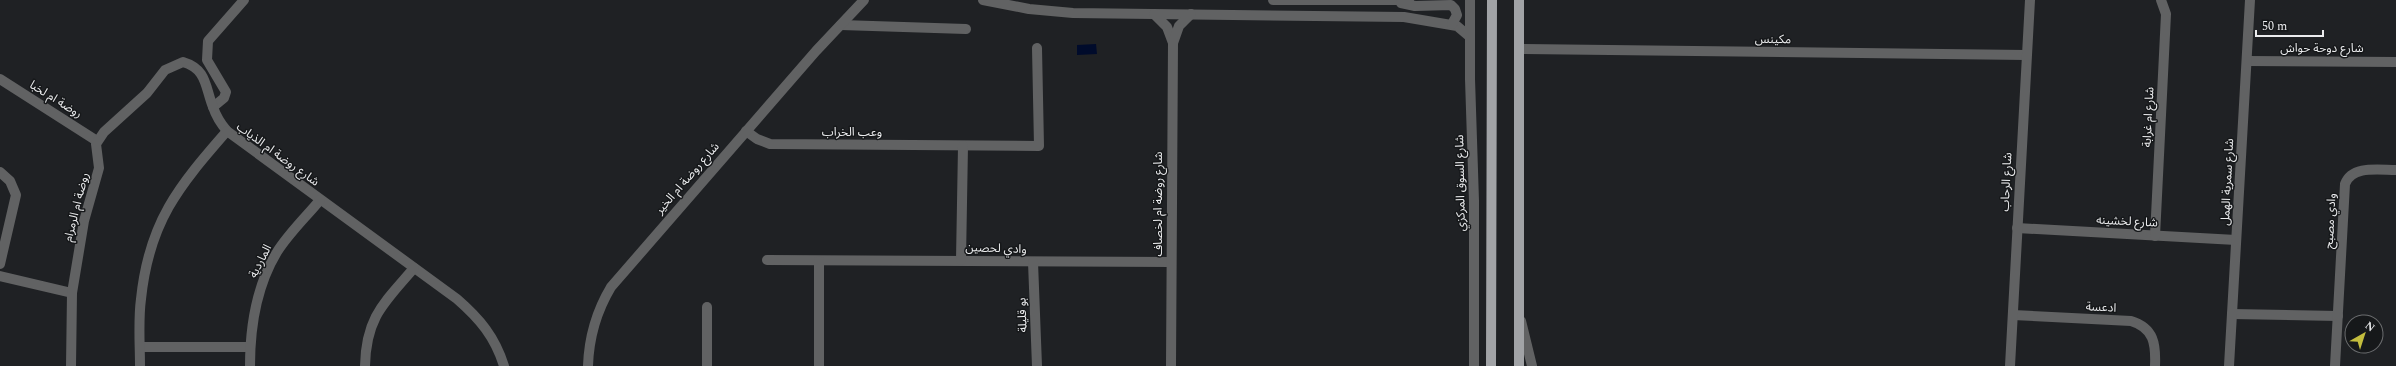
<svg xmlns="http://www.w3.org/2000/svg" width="2396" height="366" font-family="Spectral,'Noto Sans Arabic',serif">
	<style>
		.water { fill: #000b2b }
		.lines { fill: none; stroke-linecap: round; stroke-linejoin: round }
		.minor { stroke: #616263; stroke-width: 10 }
		.major { stroke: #a1a3a6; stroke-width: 10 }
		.labels { text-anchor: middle; stroke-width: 3; stroke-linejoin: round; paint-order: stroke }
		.street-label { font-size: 12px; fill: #ebecee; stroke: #16181a }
	</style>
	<rect width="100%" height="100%" fill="#1f2124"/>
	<path class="water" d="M1096 44 1097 54 1077 55V45Z"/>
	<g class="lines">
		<g class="minor">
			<path d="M983 0 1029 9 1073 13 1404 17 1457 26 1470 37"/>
			<path d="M1273 0H1409"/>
			<path d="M1470 0V79L1474 201V366"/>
			<path d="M1401 3 1415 6 1451 5 1455 9 1457 15 1452 24"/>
			<path d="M1154 14 1167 27 1173 43"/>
			<path d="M841 25 966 29"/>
			<path d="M1519 49 2026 55"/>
			<path d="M2247 61 2396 62"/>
			<path d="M0 79 97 141"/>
			<path d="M213 107 224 98 226 92 207 60 208 41 244 0"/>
			<path d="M746 131 757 139 770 144 1039 146 1037 48"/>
			<path d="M0 172 10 181 16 195 0 264"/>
			<path d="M2017 228 2236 240"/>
			<path d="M2155 236 2166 14 2161 0"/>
			<path d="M767 260 1171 262"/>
			<path d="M961 260 963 146"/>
			<path d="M1033 262 1037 366"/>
			<path d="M0 276 72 293"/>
			<path d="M2232 314 2338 316"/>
			<path d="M2013 315 2131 321C2154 328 2156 344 2155 366"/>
			<path d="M1521 321 1532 366"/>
			<path d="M140 347H250"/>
			<path d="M71 366 72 293 84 221 99 168 96 144 104 132 147 93 165 70 183 62C207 69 205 87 213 107 216 116 221 124 227 131L457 299C480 319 495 337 504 366"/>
			<path d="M140 366C140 344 138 321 141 299 149 222 178 187 227 131"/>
			<path d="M250 366C250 328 257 285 277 252 289 233 306 217 320 200"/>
			<path d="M365 366C366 317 384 303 414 268"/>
			<path d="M588 366C589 336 596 312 611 287L816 51 864 0"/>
			<path d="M707 366V307"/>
			<path d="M819 366V261"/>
			<path d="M1171 366 1173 43 1179 26 1191 14"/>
			<path d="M2010 366 2030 0"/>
			<path d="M2229 366 2250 0"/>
			<path d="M2335 366 2345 184C2352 165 2379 170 2396 170"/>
		</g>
		<g class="major">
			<path d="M1491 366 1492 0"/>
			<path d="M1519 366V0"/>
		</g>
	</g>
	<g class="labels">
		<g class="street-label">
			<text transform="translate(1773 39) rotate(1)" y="4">مكينس</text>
			<text x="2322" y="52">شارع دوحة حواش</text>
			<text transform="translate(56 99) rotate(32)" y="4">روضة ام لخبا</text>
			<text transform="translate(2148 117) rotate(-87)" y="4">شارع ام غرابة</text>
			<text x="852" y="136">وعب الخراب</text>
			<text transform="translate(278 154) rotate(36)" y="4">شارع روضة ام الذياب</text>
			<text transform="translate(687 178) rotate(-49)" y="4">شارع روضة ام الخير</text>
			<text transform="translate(2006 182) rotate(-87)" y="4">شارع الرحاب</text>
			<text transform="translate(2227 182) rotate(-87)" y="4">شارع سمرية الهمل</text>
			<text transform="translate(1460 183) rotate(-91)" y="4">شارع السوق المركزي</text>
			<text transform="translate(1158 204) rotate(-90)" y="4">شارع روضة ام لخصاف</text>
			<text transform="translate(76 207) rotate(-76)" y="4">روضة ام الرمرام</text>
			<text transform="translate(2127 221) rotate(3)" y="4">شارع لخشينه</text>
			<text transform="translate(2330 221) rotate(-87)" y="4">وادي مصبح</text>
			<text transform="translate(996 248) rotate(2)" y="4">وادي لحصين</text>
			<text transform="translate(260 261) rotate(-63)" y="4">الماردية</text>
			<text transform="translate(2101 307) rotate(3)" y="4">ادعسة</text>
			<text transform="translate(1022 315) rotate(-92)" y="4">بو قليلة</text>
		</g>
	</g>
	<g transform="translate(2364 334) rotate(39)"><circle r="19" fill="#16181a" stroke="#6b6d6f"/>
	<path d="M0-3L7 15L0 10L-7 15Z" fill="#c3bd3e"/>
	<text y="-6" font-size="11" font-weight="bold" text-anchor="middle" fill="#ebecee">N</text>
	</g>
	<path d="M2256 30v6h67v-6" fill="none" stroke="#ebecee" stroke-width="2"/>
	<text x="2262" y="30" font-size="12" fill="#ebecee" stroke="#16181a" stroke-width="3" paint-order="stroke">50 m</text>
</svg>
